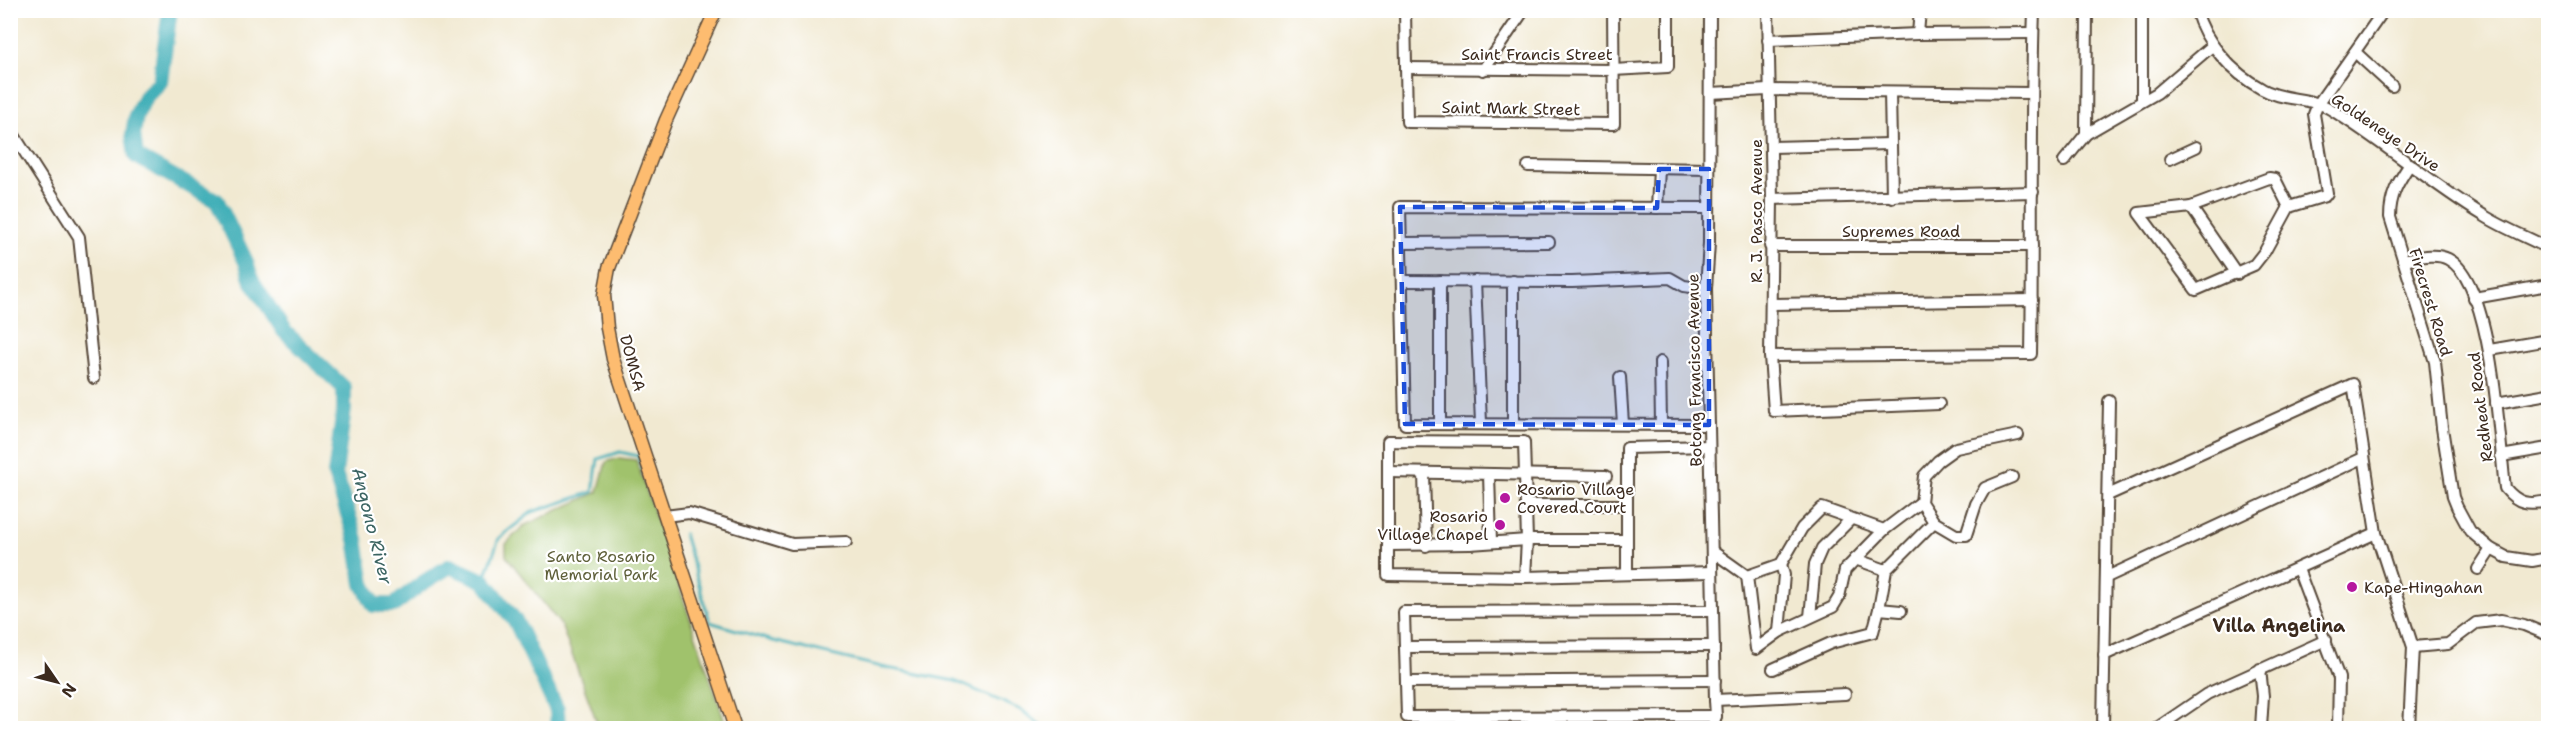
<svg xmlns="http://www.w3.org/2000/svg" width="2559" height="739" font-family="'Shantell Sans',sans-serif">
	<style>
		.green { fill: #a0c26c; stroke: #6e7645; stroke-width: 1.5 }
		.lines { fill: none; stroke-linecap: round; stroke-linejoin: round }
		.stream { stroke: #3bacb5; stroke-width: 3 }
		.river { stroke: #3bacb5; stroke-width: 16 }
		.minor-casing { stroke: #564739; stroke-width: 14 }
		.major-casing { stroke: #564739; stroke-width: 15 }
		.minor { stroke: #fff; stroke-width: 10 }
		.major { stroke: #fdbc6f; stroke-width: 12 }
		.marked { fill: #1d4ed8; fill-opacity: 0.2; stroke: #1d4ed8; stroke-width: 4.5; stroke-dasharray: 12 8; stroke-linejoin: round }
		.poi-dot { fill: #b5179e; stroke: #fff; stroke-width: 2 }
		.labels { text-anchor: middle; stroke-width: 4.5; stroke-linejoin: round; paint-order: stroke }
		.street-label { font-size: 16px; fill: #3b2a1e; stroke: #fff }
		.poi-label { font-size: 16px; fill: #3b2a1e; stroke: #fff; text-anchor: start }
		.park-label { font-size: 16px; fill: #5e5f39; stroke: #fff }
		.water-label { font-size: 18px; font-style: italic; fill: #3b6462; stroke: #fff }
		.neighbourhood-label { font-size: 18px; font-weight: bold; fill: #3b2a1e; stroke: #fff }
	</style>
	<rect width="100%" height="100%" fill="#fff"/>
	<filter id="ink" filterUnits="userSpaceOnUse"><feTurbulence type="fractalNoise" baseFrequency=".0167" numOctaves="2"/><feDisplacementMap in="SourceGraphic" scale="12" xChannelSelector="R" yChannelSelector="G"/><feConvolveMatrix kernelMatrix="1 2 1 2 8 2 1 2 1" color-interpolation-filters="sRGB"/></filter>
	<filter id="wash" filterUnits="userSpaceOnUse"><feTurbulence type="fractalNoise" baseFrequency=".008" numOctaves="4" result="noise"/><feDisplacementMap in="SourceGraphic" scale="24" xChannelSelector="R" yChannelSelector="G"/><feGaussianBlur stdDeviation="1.35" result="paint"/><feColorMatrix in="noise" values="0 0 0 0 0 0 0 0 0 0 0 0 0 0 0 0 0 1.4 0 .05"/><feComposite in="paint" operator="in"/></filter>
	<g filter="url(#wash)">
		<rect width="100%" height="100%" fill="#f1e9d1"/>
		<path class="green" d="M619 458 636 460 727 728H599L561 625 506 556V544L523 526 598 492 606 462Z"/>
		<g class="lines">
			<g class="stream">
				<path d="M684 534 710 622 773 641 882 667 955 681 1023 711 1043 728"/>
				<path d="M484 581 499 538 532 512 593 492 598 459 620 452 638 456 662 525"/>
			</g>
			<path class="river" d="M170 10 160 82 145 97 136 116 133 134 136 156 217 201 247 264 251 279 284 331 344 388V409L335 474 356 539 363 584 374 605H394L421 584 450 566 484 581 516 622 557 710 558 728"/>
		</g>
	</g>
	<g filter="url(#ink)">
		<g class="lines">
			<defs>
				<g id="minor">
					<path d="M1405 10 1407 122 1614 124 1613 10"/>
					<path d="M1710 10 1709 243 1706 289 1715 700 1716 716 1712 728"/>
					<path d="M1768 10 1772 199 1770 356 1774 411 1939 404"/>
					<path d="M2142 10V101"/>
					<path d="M2196 10C2205 43 2232 73 2262 89 2283 101 2312 97 2332 110 2384 142 2430 183 2483 215 2503 228 2527 237 2548 248"/>
					<path d="M1918 34 1920 10"/>
					<path d="M1768 40 1918 34 2033 33"/>
					<path d="M2355 52 2392 86"/>
					<path d="M1406 68 1613 70 1668 67V10"/>
					<path d="M1483 70 1524 10"/>
					<path d="M1890 92 1892 197"/>
					<path d="M1710 93 1768 90 2030 93"/>
					<path d="M10 129 79 237 94 378"/>
					<path d="M2086 134 2087 10"/>
					<path d="M1772 147 1890 144"/>
					<path d="M2170 159 2196 147"/>
					<path d="M2064 161 2086 134 2157 93 2212 46"/>
					<path d="M2410 164C2398 182 2390 195 2390 217L2435 362 2442 428 2453 497 2457 507 2470 531 2491 549 2506 557 2532 561 2548 558"/>
					<path d="M1528 166 1709 169"/>
					<path d="M1772 199 2033 192"/>
					<path d="M2191 207 2237 274"/>
					<path d="M2289 207 2275 179 2269 178 2191 207 2139 213 2196 290 2254 265 2265 251 2289 207 2325 196 2327 193 2314 114 2318 104 2384 10"/>
					<path d="M1657 208 1659 169"/>
					<path d="M1709 208 1400 207 1405 424 1709 425"/>
					<path d="M1401 243 1549 242"/>
					<path d="M1770 246H2032"/>
					<path d="M2403 260C2416 258 2435 252 2448 259 2493 282 2499 440 2505 488 2518 504 2528 505 2548 501"/>
					<path d="M1402 281 1572 282 1670 278 1684 286 1706 289"/>
					<path d="M1475 281 1481 423"/>
					<path d="M1513 281V423"/>
					<path d="M2474 298 2548 285"/>
					<path d="M1772 304 2032 300"/>
					<path d="M2490 350 2548 340"/>
					<path d="M1770 356 2031 354C2033 239 2030 125 2034 10"/>
					<path d="M1660 362 1661 424"/>
					<path d="M1620 377 1623 424"/>
					<path d="M2496 403 2548 394"/>
					<path d="M1440 424V281"/>
					<path d="M2501 456 2548 448"/>
					<path d="M1388 472 1606 476"/>
					<path d="M1424 473 1426 546"/>
					<path d="M1489 474 1491 542"/>
					<path d="M2108 495 2353 384 2376 533 2413 647 2409 728"/>
					<path d="M1526 505H1626"/>
					<path d="M665 516 689 513 792 544 846 542"/>
					<path d="M1934 522 1956 535H1966L1976 504 1985 488 2012 477"/>
					<path d="M1389 545 1470 544 1527 540H1626"/>
					<path d="M1712 551 1747 576 1781 564 1802 528 1822 508 1884 530 1921 502"/>
					<path d="M1855 559 1886 570"/>
					<path d="M2298 569 2339 678 2338 728"/>
					<path d="M2478 569 2491 549"/>
					<path d="M1627 573V448L1709 446"/>
					<path d="M1747 576 1756 649 1779 632 1833 607 1839 597 1845 570 1884 530"/>
					<path d="M1525 577 1527 540 1524 442 1388 441V575L1525 577 1712 572"/>
					<path d="M2107 577 2363 458"/>
					<path d="M1713 611 1404 612 1407 717 1716 716"/>
					<path d="M1901 611 1879 609 1886 570 1934 522 1921 502 1924 476 1938 461 1956 448 2018 435"/>
					<path d="M1810 617 1815 564 1822 548 1851 519"/>
					<path d="M1779 632 1784 575 1781 564"/>
					<path d="M1405 647 1714 646"/>
					<path d="M2413 647 2448 644 2476 623 2501 620 2524 625 2548 635"/>
					<path d="M2104 655 2376 533"/>
					<path d="M1773 669 1831 643 1873 632 1879 609"/>
					<path d="M2260 669 2263 696 2261 728"/>
					<path d="M1406 682 1715 680"/>
					<path d="M1715 700 1845 694"/>
					<path d="M2103 728 2109 401"/>
					<path d="M2157 728 2207 694 2326 640"/>
				</g>
				<path id="major" d="M716 10 666 120 609 268 604 295 607 328 613 359 735 728"/>
			</defs>
			<use href="#minor" class="minor-casing"/>
			<use href="#major" class="major-casing"/>
			<use href="#minor" class="minor"/>
			<use href="#major" class="major"/>
		</g>
	</g>
	<path class="marked" d="M1659 169H1709V425L1405 424 1400 207 1657 208Z"/>
	<g class="poi-dot">
		<circle cx="1505" cy="498" r="6"/>
		<circle cx="1500" cy="525" r="6"/>
		<circle cx="2352" cy="587" r="6"/>
	</g>
	<g class="labels">
		<g class="street-label">
			<text x="1537" y="60">Saint Francis Street</text>
			<text transform="translate(1511 108) rotate(1)" y="6">Saint Mark Street</text>
			<text transform="translate(2386 132) rotate(34)" y="6">Goldeneye Drive</text>
			<text transform="translate(1756 211) rotate(-90)" y="6">R. J. Pasco Avenue</text>
			<text x="1901" y="237">Supremes Road</text>
			<text transform="translate(2431 302) rotate(73)" y="6">Firecrest Road</text>
			<text transform="translate(633 363) rotate(75)" y="6">DOMSA</text>
			<text transform="translate(1694 370) rotate(-91)" y="6">Botong Francisco Avenue</text>
			<text transform="translate(2480 407) rotate(-97)" y="6">Redheat Road</text>
		</g>
		<g class="poi-label">
			<text x="1517" y="495">Rosario Village<tspan x="1517" dy="18">Covered Court</tspan></text>
			<text x="1488" y="522" text-anchor="end">Rosario<tspan x="1488" dy="18">Village Chapel</tspan></text>
			<text x="2364" y="593">Kape-Hingahan</text>
		</g>
		<g class="park-label">
			<text x="601" y="562">Santo Rosario<tspan x="601" dy="18">Memorial Park</tspan></text>
		</g>
		<g class="water-label">
			<text transform="translate(372 526) rotate(76)" y="6">Angono River</text>
		</g>
		<g class="neighbourhood-label">
			<text x="2279" y="632">Villa Angelina</text>
		</g>
	</g>
	<rect width="2559" height="739" fill="none" stroke="#fff" stroke-width="36"/>
	<g transform="translate(57 682) rotate(125)" stroke="#ffffff" stroke-width="4.5" paint-order="stroke">
	<path d="M0-4.5L10 22L0 15L-10 22Z" fill="#3b2a1e"/>
	<text y="-9" font-size="16" font-weight="bold" text-anchor="middle" fill="#3b2a1e">N</text>
	</g>
</svg>
